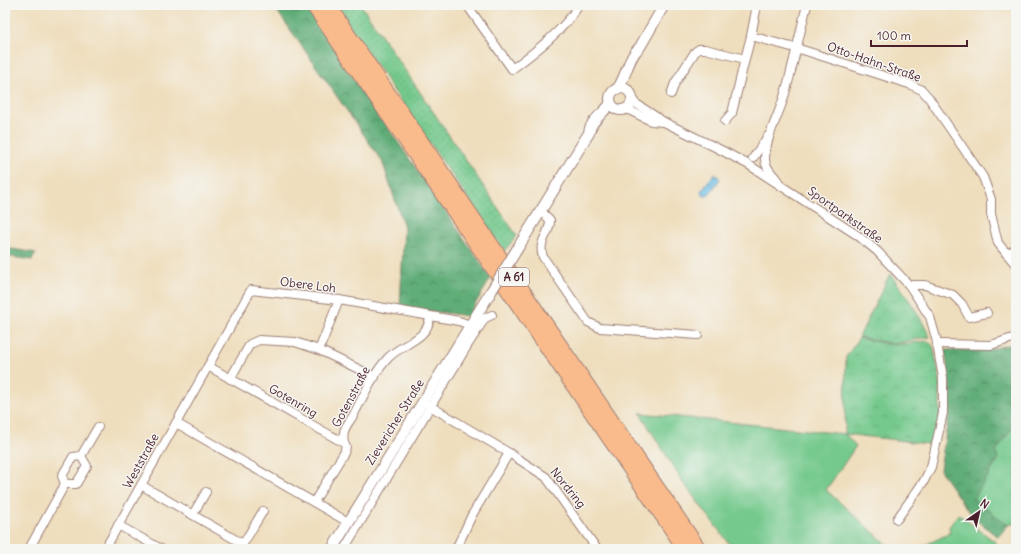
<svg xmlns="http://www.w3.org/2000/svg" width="1021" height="554" font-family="Delius,sans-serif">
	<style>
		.grass { fill: url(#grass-dots); stroke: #60745c }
		.forest { fill: url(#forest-crowns); stroke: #556652 }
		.park { fill: url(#park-crowns); stroke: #60745c }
		.pitch { fill: #75c98d; stroke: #60745c }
		.water { fill: url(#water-waves); stroke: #586e88 }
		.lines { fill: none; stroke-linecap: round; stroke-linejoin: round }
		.minor-casing { stroke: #9c7e74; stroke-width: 10 }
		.tertiary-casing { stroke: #9c7e74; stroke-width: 12 }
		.motorway-casing { stroke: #9c7e74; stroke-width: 16 }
		.minor { stroke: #fff; stroke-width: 8 }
		.tertiary { stroke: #fff; stroke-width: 10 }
		.motorway { stroke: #fabb8c; stroke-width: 14 }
		.tertiary-bridge-casing { stroke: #9c7e74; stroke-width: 12; stroke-linecap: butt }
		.tertiary-bridge { stroke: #fff; stroke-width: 10 }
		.labels { text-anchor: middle; stroke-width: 3; stroke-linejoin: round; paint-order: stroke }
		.shield { fill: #f6f6f2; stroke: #7e6067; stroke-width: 1 }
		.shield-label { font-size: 11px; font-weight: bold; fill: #4a1f2b }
		.street-label { font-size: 12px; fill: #4a1f2b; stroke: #f6f6f2 }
	</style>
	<defs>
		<pattern id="grass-dots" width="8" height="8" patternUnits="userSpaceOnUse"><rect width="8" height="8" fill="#75c98d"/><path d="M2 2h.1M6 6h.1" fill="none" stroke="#67ac7a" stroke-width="1.8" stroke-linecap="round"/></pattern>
		<pattern id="forest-crowns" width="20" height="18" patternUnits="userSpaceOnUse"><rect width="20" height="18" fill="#60ad78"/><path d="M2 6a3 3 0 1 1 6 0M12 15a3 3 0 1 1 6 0" fill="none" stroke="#518c63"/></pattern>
		<pattern id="park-crowns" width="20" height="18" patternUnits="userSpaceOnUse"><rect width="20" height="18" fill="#75c98d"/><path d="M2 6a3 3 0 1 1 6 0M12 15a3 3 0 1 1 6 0" fill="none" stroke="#67ac7a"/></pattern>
		<pattern id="water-waves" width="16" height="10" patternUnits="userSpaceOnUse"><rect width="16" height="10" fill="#67bce4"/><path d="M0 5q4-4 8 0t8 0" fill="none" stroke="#5798b9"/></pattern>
	</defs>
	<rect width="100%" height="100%" fill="#f6f6f2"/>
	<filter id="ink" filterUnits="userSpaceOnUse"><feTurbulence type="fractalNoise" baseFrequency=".025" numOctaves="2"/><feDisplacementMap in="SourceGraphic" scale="8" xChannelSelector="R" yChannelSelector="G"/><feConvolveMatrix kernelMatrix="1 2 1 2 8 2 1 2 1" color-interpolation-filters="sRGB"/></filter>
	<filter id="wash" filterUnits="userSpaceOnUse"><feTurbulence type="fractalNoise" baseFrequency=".012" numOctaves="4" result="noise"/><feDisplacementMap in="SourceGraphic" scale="16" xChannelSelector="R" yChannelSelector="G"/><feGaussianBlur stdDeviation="0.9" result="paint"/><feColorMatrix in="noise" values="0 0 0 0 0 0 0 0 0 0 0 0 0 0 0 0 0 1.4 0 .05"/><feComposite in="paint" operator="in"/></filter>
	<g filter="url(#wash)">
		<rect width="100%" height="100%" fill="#efdebd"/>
		<path class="grass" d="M335 5H361L517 236 504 251Z"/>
		<g class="forest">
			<path d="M273 5H304L491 278 468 316 400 307 404 227 382 161Z"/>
			<path d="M5 248 36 253 32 260 5 256Z"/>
			<path d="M1016 343V423L996 451 998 460 973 499 1008 525 998 537 976 520 961 501 940 470 949 413 950 385 945 350H987Z"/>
		</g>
		<g class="park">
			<path d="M890 274C906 294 919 314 930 337L893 344 859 337Z"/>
			<path d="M859 338 893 345 928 341 933 346 940 378V413L933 445C904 440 874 438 845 434L846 357Z"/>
		</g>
		<g class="pitch">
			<path d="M640 413 845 434 856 446 826 490 892 549H733L682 481Z"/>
			<path d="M1016 423V523L1008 525 973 499 998 460 996 451Z"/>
			<path d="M958 514 994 541 1000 549H917L950 533 949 527Z"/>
		</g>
		<path class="water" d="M715 173 720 179 708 196H704L701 193V191Z"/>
	</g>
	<g filter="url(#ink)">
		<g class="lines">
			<defs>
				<g id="minor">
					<path d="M467 5 512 69C535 52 564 30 579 5"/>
					<path d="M751 36 806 51"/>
					<path d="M809 52 909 84 922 90 929 98 983 177 991 199V214L998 243 1016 265"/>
					<path d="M671 94 675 83 695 52 699 49H705L745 59 751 36 757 5"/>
					<path d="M632 101 664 122 721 150 749 165 857 235 877 251 909 285 930 317 936 338 943 378V413L931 467 924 481 897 519"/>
					<path d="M627 109 651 121 663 122"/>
					<path d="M725 121 732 113 745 59"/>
					<path d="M753 158 768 136"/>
					<path d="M778 181C773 174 764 167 765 158 766 137 778 117 784 97 793 67 799 36 807 5"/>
					<path d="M540 210 550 220C551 234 537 240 543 257L588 322 600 328 698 335"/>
					<path d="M1006 253 1016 250"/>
					<path d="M909 285H925L953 295 962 304 969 317 987 313"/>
					<path d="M937 344 991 345 1016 337"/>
					<path d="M319 350 339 300"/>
					<path d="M208 366 344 443"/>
					<path d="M230 379 250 344 259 340 295 342 319 350 375 377"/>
					<path d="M430 406 509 453 546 477 597 549"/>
					<path d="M176 423 348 522"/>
					<path d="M65 484H76L87 466 81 456"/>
					<path d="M141 485 243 544 263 511"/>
					<path d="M314 502 344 453 346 447C343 443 343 437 344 432 345 426 350 421 353 416 363 397 373 374 388 358 402 343 428 340 430 317"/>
					<path d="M193 514 206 492"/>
					<path d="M118 525 161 549"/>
					<path d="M29 549 65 484 62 476 73 457 81 456 98 427"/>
					<path d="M105 549 251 290 339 300 459 321 470 325"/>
					<path d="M344 549 469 343 485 318 492 315"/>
					<path d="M456 549 472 515 509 453"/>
				</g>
				<g id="tertiary">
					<circle cx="621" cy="99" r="11"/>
					<path d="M618 88C627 75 628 57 640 47L664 5"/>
					<path d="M519 246 589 133C590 121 604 113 611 103"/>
					<path d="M332 549 492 290"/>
				</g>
				<g id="motorway">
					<path d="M313 5 685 549"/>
					<path d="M328 5 699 549"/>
				</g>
			</defs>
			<use href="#minor" class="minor-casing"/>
			<use href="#tertiary" class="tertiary-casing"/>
			<use href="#motorway" class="motorway-casing"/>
			<use href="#minor" class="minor"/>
			<use href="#tertiary" class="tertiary"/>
			<use href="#motorway" class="motorway"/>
			<defs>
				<path id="tertiary-bridge" d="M492 290 519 246"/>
			</defs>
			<use href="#tertiary-bridge" class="tertiary-bridge-casing"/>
			<use href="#tertiary-bridge" class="tertiary-bridge"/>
		</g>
	</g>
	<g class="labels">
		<rect class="shield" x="499" y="268" width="30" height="18" rx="3"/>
		<g class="shield-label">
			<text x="514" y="281">A 61</text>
		</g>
		<g class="street-label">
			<text transform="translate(874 62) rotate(19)" y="4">Otto-Hahn-Straße</text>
			<text transform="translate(845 215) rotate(35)" y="4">Sportparkstraße</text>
			<text transform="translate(308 285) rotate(7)" y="4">Obere Loh</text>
			<text transform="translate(351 397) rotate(-62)" y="4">Gotenstraße</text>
			<text transform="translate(293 401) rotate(30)" y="4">Gotenring</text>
			<text transform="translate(395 422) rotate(-58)" y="4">Zievericher Straße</text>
			<text transform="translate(141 461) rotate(-61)" y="4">Weststraße</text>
			<text transform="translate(568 488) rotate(51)" y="4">Nordring</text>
		</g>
	</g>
	<rect width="1021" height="554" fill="none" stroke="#f6f6f2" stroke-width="20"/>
	<g transform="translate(979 512) rotate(34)" stroke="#f6f6f2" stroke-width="3" paint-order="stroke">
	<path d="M0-3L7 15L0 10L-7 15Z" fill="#4a1f2b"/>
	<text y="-6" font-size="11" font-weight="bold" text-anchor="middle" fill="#4a1f2b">N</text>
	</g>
	<path d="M871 40v6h96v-6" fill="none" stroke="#4a1f2b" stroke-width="2"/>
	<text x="877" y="40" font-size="12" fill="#4a1f2b" stroke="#f6f6f2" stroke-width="3" paint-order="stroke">100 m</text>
</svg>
